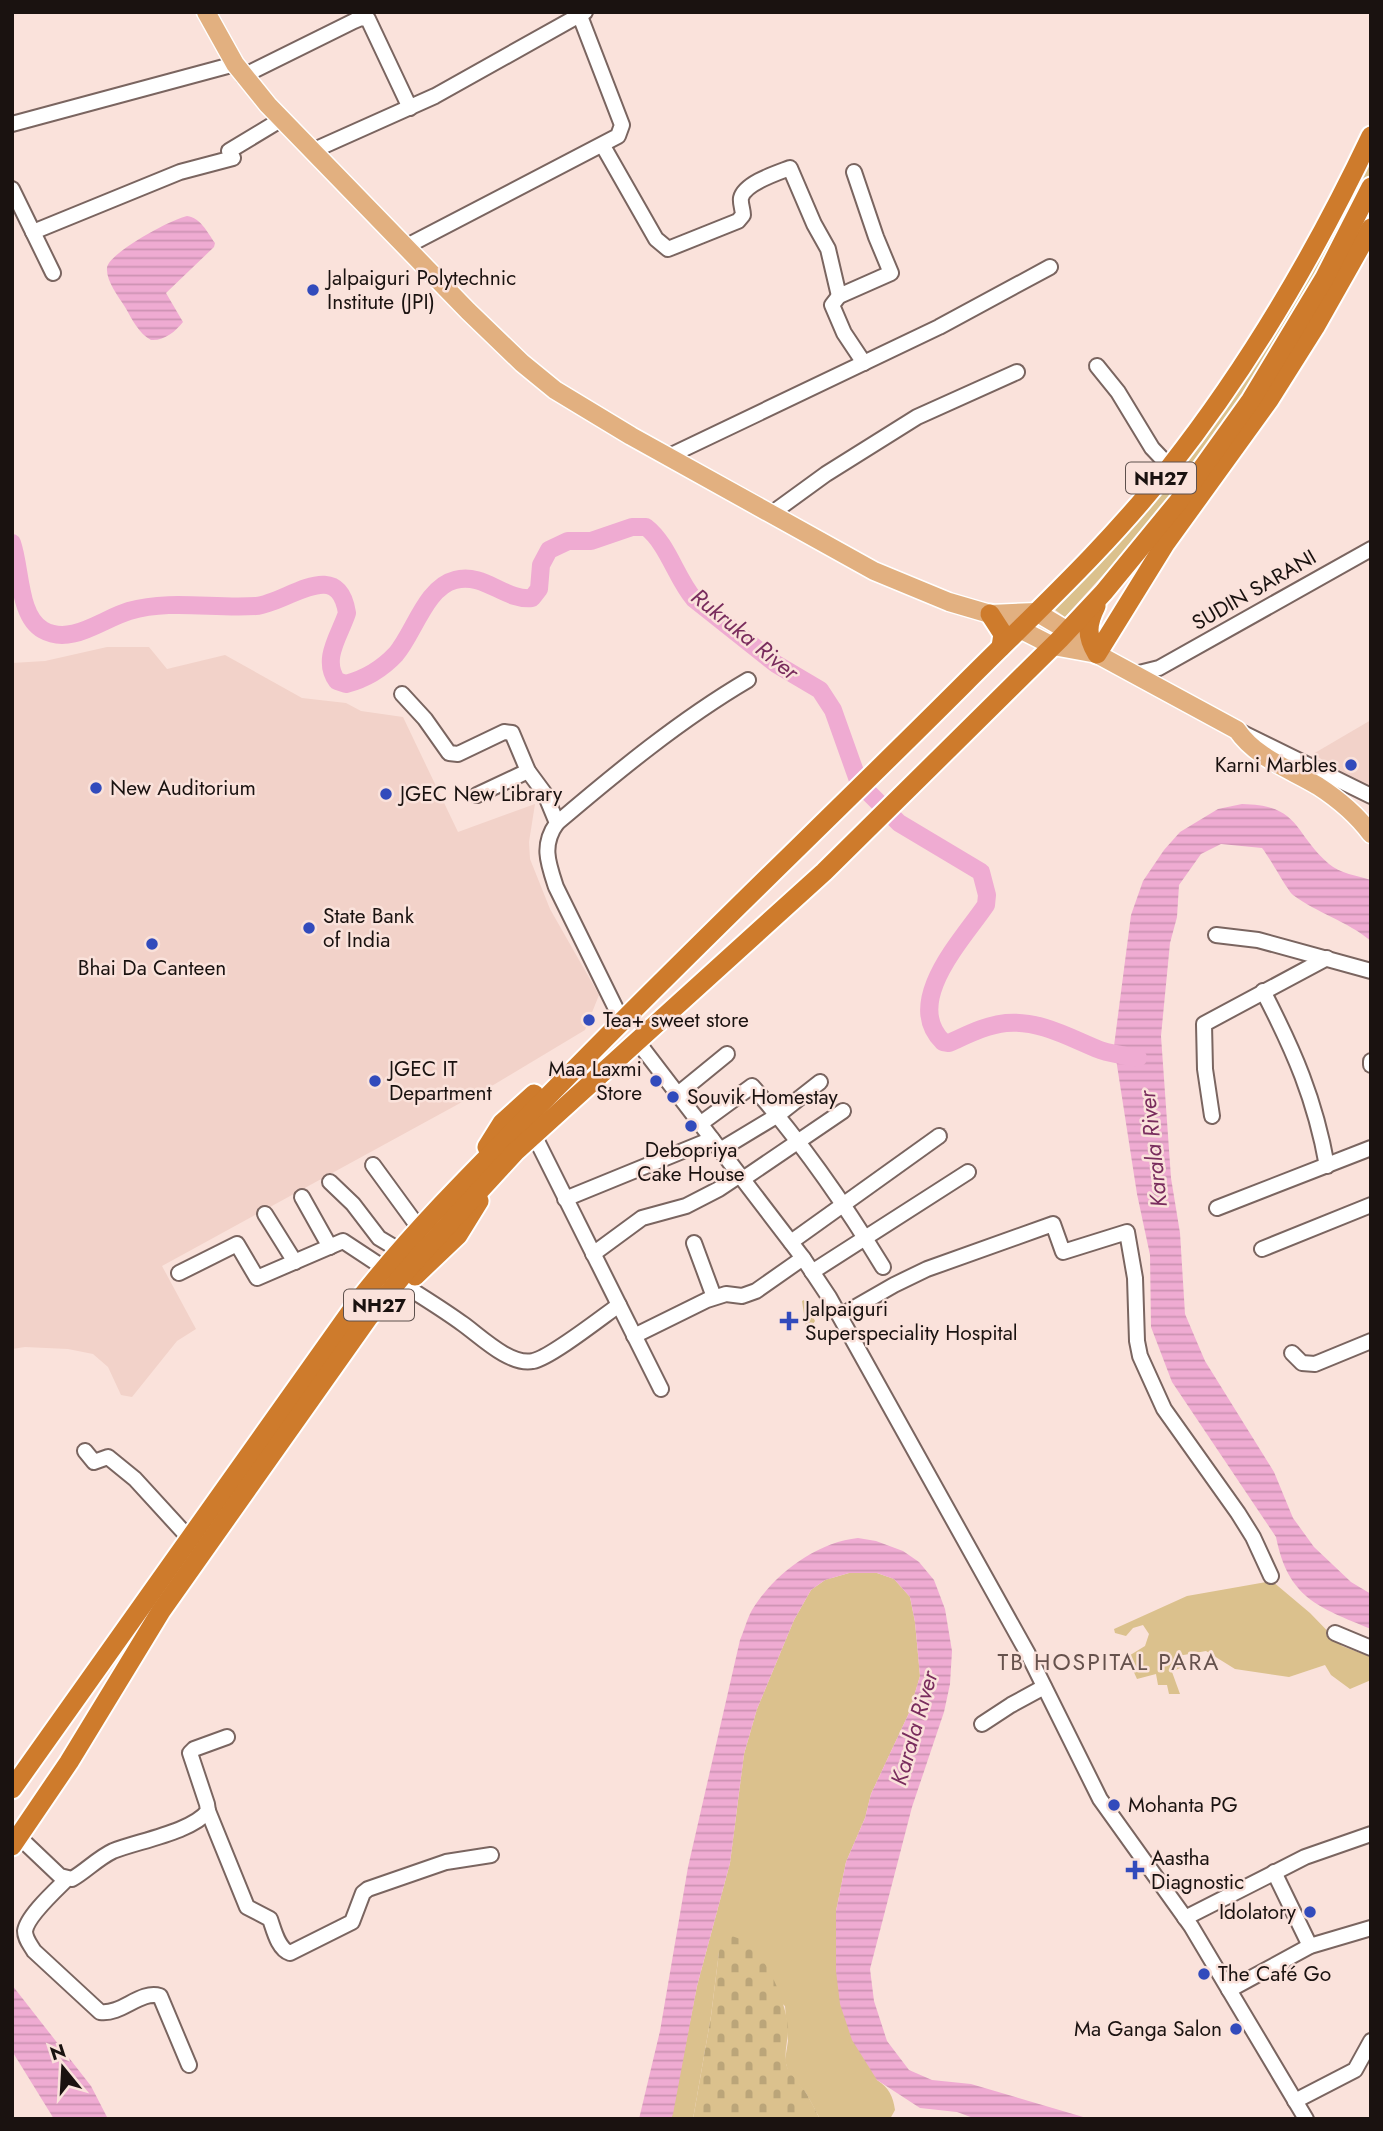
<svg xmlns="http://www.w3.org/2000/svg" width="1383" height="2131" font-family="Jost,sans-serif">
	<style>
		.built { fill: #f2d2c9 }
		.green { fill: #dbc18d }
		.cemetery { fill: url(#cemetery-stones) }
		.water { fill: url(#water-rules) }
		.lines { fill: none; stroke-linecap: round; stroke-linejoin: round }
		.river { stroke: #efabd2; stroke-width: 18 }
		.minor-casing { stroke: #7a6560; stroke-width: 18 }
		.major-casing { stroke: #fff; stroke-width: 21 }
		.highway-casing { stroke: #fff; stroke-width: 23 }
		.minor { stroke: #fff; stroke-width: 14 }
		.major { stroke: #e2b080; stroke-width: 18 }
		.highway { stroke: #ce7b2c; stroke-width: 19 }
		.poi-dot { fill: #324bbc; stroke: #fae2db; stroke-width: 2.5 }
		.labels { text-anchor: middle; stroke-width: 5; stroke-linejoin: round; paint-order: stroke }
		.shield { fill: #fae2db; stroke: #5d504d; stroke-width: 2 }
		.shield-label { font-size: 19px; font-weight: bold; fill: #1a1210 }
		.poi-label { font-size: 21px; fill: #1a1210; stroke: #fae2db; text-anchor: start }
		.street-label { font-size: 21px; fill: #1a1210; stroke: #fae2db }
		.water-label { font-size: 23px; font-style: italic; fill: #792c5d; stroke: #fae2db }
		.neighbourhood-label { font-size: 23px; letter-spacing: 2px; fill: #66524d; stroke: #fae2db }
	</style>
	<defs>
		<pattern id="cemetery-stones" width="16" height="16" patternUnits="userSpaceOnUse" patternTransform="scale(1.75)"><rect width="16" height="16" fill="#dbc18d"/><path d="M2 7V4a2 2 0 0 1 4 0v3zM10 15v-3a2 2 0 0 1 4 0v3z" fill="#bba579"/></pattern>
		<pattern id="water-rules" width="6" height="5" patternUnits="userSpaceOnUse" patternTransform="scale(1.75)"><rect width="6" height="5" fill="#efabd2"/><path d="M0 2.5h6" fill="none" stroke="#cc92b3"/></pattern>
	</defs>
	<rect width="100%" height="100%" fill="#fae2db"/>
	<g class="built">
		<path d="M107 647H149L167 669 225 655 302 698 346 703 361 711 403 717 458 832 535 804 529 842 530 859 550 909 599 995 585 1030 495 1084 162 1266 196 1329 177 1341 132 1397 121 1395 108 1367 93 1354 68 1349 25 1347 12 1349V663L45 661Z"/>
		<path d="M1371 720V789L1313 754Z"/>
	</g>
	<g class="green">
		<path d="M1371 152V175L1364 190 1266 367 1169 502 1065 617 1051 607 1157 491Z"/>
		<path d="M804 1300 815 1321 810 1328 806 1327 802 1301Z"/>
		<path d="M849 1573H877L894 1579 910 1597 915 1622 920 1676 909 1713 871 1794 865 1818 846 1862 836 1911V1971L877 2080C889 2088 893 2096 895 2110L890 2119H820L806 2093 788 2071 785 2060 788 2041 785 2006 719 1952 711 2016 693 2119H671L697 1986 730 1863 744 1754 757 1709 794 1620 811 1590 825 1580Z"/>
		<path d="M1272 1581 1310 1613 1342 1646 1371 1657V1680L1350 1689 1331 1675 1325 1665 1289 1677 1235 1669 1206 1651 1178 1656 1182 1667 1172 1672 1180 1694H1169L1167 1685H1158L1156 1674 1137 1679 1127 1657 1145 1646 1149 1634 1143 1625 1133 1628 1126 1636 1115 1633 1114 1629 1187 1596Z"/>
	</g>
	<path class="cemetery" d="M729 1936C761 1938 785 1998 788 2026 789 2039 782 2056 788 2069 791 2075 797 2080 801 2086 809 2096 814 2108 820 2119H693L711 2016 719 1952 722 1942Z"/>
	<g class="water">
		<path d="M187 216C201 218 207 232 215 243L214 247 166 293 183 322C175 332 164 341 151 340 139 334 132 319 125 307 118 296 106 281 107 268 108 253 172 219 187 216Z"/>
		<path d="M1242 804C1301 805 1293 833 1329 864 1339 873 1358 876 1371 880V941C1347 921 1317 913 1293 895 1287 890 1270 858 1262 848L1221 844 1201 854 1179 885 1177 917 1170 943 1161 1036 1171 1178 1180 1233 1185 1314 1205 1361 1274 1472 1293 1518 1314 1547 1351 1582 1371 1594V1629C1318 1607 1288 1598 1276 1537L1172 1382 1151 1327 1150 1255 1137 1194 1114 1046 1131 915 1143 881 1164 850 1180 832 1218 809Z"/>
		<path d="M858 1538 876 1541 903 1551 919 1562 934 1580 945 1609 952 1651 950 1684 944 1712 912 1807 870 1969 874 2001 887 2041 909 2070 932 2080 971 2084 1090 2119H976L957 2112 920 2108 877 2080 852 2040 840 2004 836 1971V1911L846 1862 865 1818 871 1794 909 1713 920 1676 915 1622 910 1597 894 1579 877 1573H849L825 1580 811 1590 794 1620 757 1709 744 1754 730 1863 697 1986 673 2114 671 2119H639L660 2031 688 1867 740 1640C744 1631 747 1619 752 1610 774 1574 817 1542 858 1538Z"/>
		<path d="M12 1985 91 2086 108 2119H54L12 2051Z"/>
	</g>
	<g class="lines">
		<path class="river" d="M12 543C21 568 18 616 43 630 71 646 102 619 129 611 171 599 213 609 256 606 286 604 338 555 347 613 340 635 321 659 337 681L346 684C365 679 382 669 396 654 414 633 426 587 455 580 484 572 505 601 532 598L539 589 541 565 549 550 568 541H591L632 527H646C668 544 676 578 694 599L776 664 820 690 833 710 859 783 899 823 981 872 987 895 986 905C963 939 902 1002 943 1042L949 1043C967 1035 986 1025 1006 1023 1040 1020 1070 1038 1100 1050 1112 1054 1126 1056 1138 1058"/>
		<defs>
			<g id="minor">
				<path d="M243 76 354 21 361 18 368 19 410 108"/>
				<path d="M12 124 235 64"/>
				<path d="M603 146 656 239 668 249 738 221 743 215C743 210 740 203 741 198 745 183 777 173 790 168L814 224 828 249 839 296"/>
				<path d="M312 151 435 96 585 12"/>
				<path d="M854 172 876 237 891 273 839 296 832 305 844 333 864 363"/>
				<path d="M12 189 53 273"/>
				<path d="M33 232 180 172 233 158 229 151 282 119"/>
				<path d="M405 247 618 136 622 125 580 16"/>
				<path d="M1097 366 1118 392 1152 448 1170 467"/>
				<path d="M667 457 939 327 1050 267"/>
				<path d="M771 514 826 474 917 417 1017 372"/>
				<path d="M1135 674 1159 668 1371 549"/>
				<path d="M402 694 425 719 449 753 458 754 504 732 512 733 528 771 545 794 557 823C541 845 548 863 556 887L622 1021"/>
				<path d="M1241 732 1371 796"/>
				<path d="M477 795 528 771"/>
				<path d="M557 823C617 772 680 720 748 680"/>
				<path d="M1216 935 1258 940 1371 971"/>
				<path d="M1263 991C1294 1051 1315 1099 1327 1166"/>
				<path d="M637 1041 803 1258 829 1297 1028 1654 1100 1799 1191 1926 1306 2119"/>
				<path d="M1371 1061V1065"/>
				<path d="M678 1094 727 1054"/>
				<path d="M1212 1116 1205 1069 1204 1024 1327 958"/>
				<path d="M700 1124 752 1086C801 1141 844 1203 883 1267"/>
				<path d="M534 1135 661 1389"/>
				<path d="M720 1150 778 1115 820 1082"/>
				<path d="M373 1165 419 1228"/>
				<path d="M743 1179 843 1111"/>
				<path d="M330 1182 353 1204 379 1238 399 1250"/>
				<path d="M302 1197 330 1247"/>
				<path d="M565 1199 712 1139"/>
				<path d="M1217 1208 1371 1148"/>
				<path d="M265 1214 295 1262"/>
				<path d="M791 1242 939 1136"/>
				<path d="M694 1243 714 1297"/>
				<path d="M1262 1249 1371 1205"/>
				<path d="M593 1254 642 1218 686 1206 719 1189 740 1175"/>
				<path d="M812 1272 968 1172"/>
				<path d="M179 1273 237 1244 257 1278 343 1241 384 1268"/>
				<path d="M404 1285C424 1298 444 1310 463 1324 480 1336 510 1366 533 1361 550 1358 602 1317 619 1305"/>
				<path d="M840 1316 894 1285 927 1269 1053 1224 1063 1252 1127 1232 1135 1278 1137 1341 1140 1356 1164 1409 1238 1513 1253 1537 1271 1576"/>
				<path d="M634 1336 707 1300 726 1294 742 1296 756 1291 803 1258"/>
				<path d="M1292 1353 1302 1363 1315 1364 1371 1341"/>
				<path d="M85 1451 94 1462 108 1457 135 1479 189 1538"/>
				<path d="M1335 1633 1371 1648"/>
				<path d="M982 1724 1011 1705 1044 1687"/>
				<path d="M208 1811 247 1907 270 1919C274 1930 278 1949 290 1953L352 1922 363 1893 368 1889 446 1862 491 1855"/>
				<path d="M19 1837 60 1876 72 1879C86 1871 98 1858 113 1851 138 1841 192 1832 208 1811L207 1804 190 1753 194 1749 227 1737"/>
				<path d="M1274 1872 1310 1946"/>
				<path d="M67 1879C56 1890 27 1916 25 1931 25 1939 30 1944 34 1951L100 2012C122 2015 140 1990 160 1996L189 2065"/>
				<path d="M1185 1918 1305 1857 1371 1834"/>
				<path d="M1229 1990 1310 1946 1371 1928"/>
				<path d="M1295 2101 1355 2070 1371 2041"/>
			</g>
			<g id="major">
				<path d="M206 12 235 64 268 105 468 311 522 363 555 390 631 436 874 571 949 602 990 614 1053 646 1097 654 1068 631 1036 612 990 614"/>
				<path d="M1097 654 1237 730C1256 758 1290 769 1318 786 1338 799 1357 815 1371 834"/>
			</g>
			<g id="highway">
				<path d="M1096 606C1087 624 1086 636 1097 654L1165 544 1269 400 1315 327 1371 228"/>
				<path d="M990 614 1003 634 1001 647"/>
				<path d="M487 1147 502 1123 534 1094"/>
				<path d="M415 1276 458 1235 479 1201"/>
				<path d="M12 1789 359 1300C422 1220 495 1150 566 1078 697 944 833 815 965 683 1035 613 1108 546 1169 468 1250 365 1315 254 1371 136"/>
				<path d="M12 1846 69 1762 161 1611 368 1318 412 1264 515 1152 824 872 1060 639 1104 592 1178 502 1251 400 1324 279 1371 187"/>
			</g>
		</defs>
		<use href="#minor" class="minor-casing"/>
		<use href="#major" class="major-casing"/>
		<use href="#highway" class="highway-casing"/>
		<use href="#minor" class="minor"/>
		<use href="#major" class="major"/>
		<use href="#highway" class="highway"/>
	</g>
	<g class="poi-dot">
		<circle cx="313" cy="290" r="7"/>
		<circle cx="1351" cy="765" r="7"/>
		<circle cx="96" cy="788" r="7"/>
		<circle cx="386" cy="794" r="7"/>
		<circle cx="309" cy="928" r="7"/>
		<circle cx="152" cy="944" r="7"/>
		<circle cx="589" cy="1020" r="7"/>
		<circle cx="375" cy="1081" r="7"/>
		<circle cx="656" cy="1081" r="7"/>
		<circle cx="673" cy="1097" r="7"/>
		<circle cx="691" cy="1126" r="7"/>
		<path d="M785.5 1310.5h7v7h7v7h-7v7h-7v-7h-7v-7h7z"/>
		<circle cx="1114" cy="1805" r="7"/>
		<path d="M1131.5 1859.5h7v7h7v7h-7v7h-7v-7h-7v-7h7z"/>
		<circle cx="1310" cy="1912" r="7"/>
		<circle cx="1204" cy="1974" r="7"/>
		<circle cx="1236" cy="2029" r="7"/>
	</g>
	<g class="labels">
		<g class="shield">
			<rect x="1126" y="462.5" width="70" height="31" rx="5"/>
			<rect x="344" y="1289.5" width="70" height="31" rx="5"/>
		</g>
		<g class="shield-label">
			<text x="1161" y="485">NH27</text>
			<text x="379" y="1312">NH27</text>
		</g>
		<g class="poi-label">
			<text x="327" y="285">Jalpaiguri Polytechnic<tspan x="327" dy="24">Institute (JPI)</tspan></text>
			<text x="1337" y="772" text-anchor="end">Karni Marbles</text>
			<text x="110" y="795">New Auditorium</text>
			<text x="400" y="801">JGEC New Library</text>
			<text x="323" y="923">State Bank<tspan x="323" dy="24">of India</tspan></text>
			<text x="152" y="975" text-anchor="middle">Bhai Da Canteen</text>
			<text x="603" y="1027">Tea+ sweet store</text>
			<text x="389" y="1076">JGEC IT<tspan x="389" dy="24">Department</tspan></text>
			<text x="642" y="1076" text-anchor="end">Maa Laxmi<tspan x="642" dy="24">Store</tspan></text>
			<text x="687" y="1104">Souvik Homestay</text>
			<text x="691" y="1157" text-anchor="middle">Debopriya<tspan x="691" dy="24">Cake House</tspan></text>
			<text x="805" y="1316">Jalpaiguri<tspan x="805" dy="24">Superspeciality Hospital</tspan></text>
			<text x="1128" y="1812">Mohanta PG</text>
			<text x="1151" y="1865">Aastha<tspan x="1151" dy="24">Diagnostic</tspan></text>
			<text x="1296" y="1919" text-anchor="end">Idolatory</text>
			<text x="1218" y="1981">The Café Go</text>
			<text x="1222" y="2036" text-anchor="end">Ma Ganga Salon</text>
		</g>
		<g class="street-label">
			<text transform="translate(1254 590) rotate(-30)" y="7">SUDIN SARANI</text>
		</g>
		<g class="water-label">
			<text transform="translate(745 634) rotate(39)" y="8">Rukruka River</text>
			<text transform="translate(1153 1149) rotate(-96)" y="8">Karala River</text>
			<text transform="translate(914 1728) rotate(-74)" y="8">Karala River</text>
		</g>
		<g class="neighbourhood-label">
			<text x="1109" y="1670">TB HOSPITAL PARA</text>
		</g>
	</g>
	<rect width="1383" height="2131" fill="none" stroke="#1a1210" stroke-width="28"/>
	<g transform="translate(63 2068) rotate(342)" stroke="#fae2db" stroke-width="5" paint-order="stroke">
	<path d="M0-5L12 26L0 18L-12 26Z" fill="#1a1210"/>
	<text y="-10" font-size="19" font-weight="bold" text-anchor="middle" fill="#1a1210">N</text>
	</g>
</svg>
